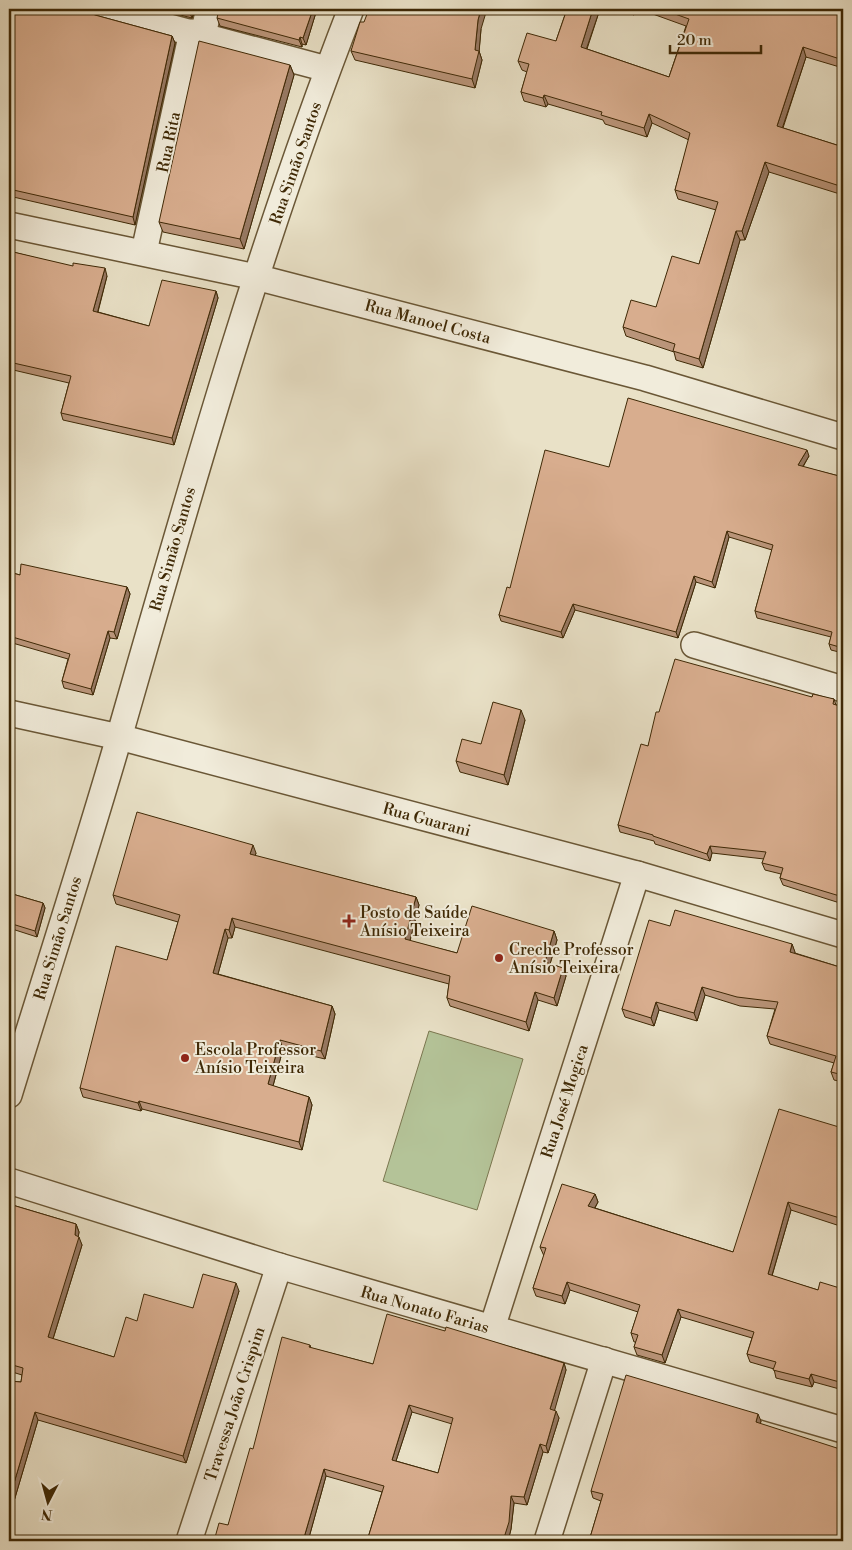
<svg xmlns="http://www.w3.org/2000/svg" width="852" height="1550" font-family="'Libre Bodoni',serif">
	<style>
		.green { fill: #b4c398; stroke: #7a764f }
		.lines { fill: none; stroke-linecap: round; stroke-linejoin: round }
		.minor-casing { stroke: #6a5736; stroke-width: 28 }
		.minor { stroke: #f1ecdb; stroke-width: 25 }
		.wall { fill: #ba957a; stroke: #3f2906; fill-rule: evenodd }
		.shaded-wall { fill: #977963; stroke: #3f2906 }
		.building { fill: #d8ad8e; stroke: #3f2906; fill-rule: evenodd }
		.poi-dot { fill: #8f2418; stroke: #f1ecdb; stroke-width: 2 }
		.labels { text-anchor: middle; stroke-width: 4; stroke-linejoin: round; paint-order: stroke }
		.street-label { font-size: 16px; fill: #3f2906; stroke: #f1ecdb }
		.poi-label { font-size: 16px; fill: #3f2906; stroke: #f1ecdb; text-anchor: start }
	</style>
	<rect width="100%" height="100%" fill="#e9e1c7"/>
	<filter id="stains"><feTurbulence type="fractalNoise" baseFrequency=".004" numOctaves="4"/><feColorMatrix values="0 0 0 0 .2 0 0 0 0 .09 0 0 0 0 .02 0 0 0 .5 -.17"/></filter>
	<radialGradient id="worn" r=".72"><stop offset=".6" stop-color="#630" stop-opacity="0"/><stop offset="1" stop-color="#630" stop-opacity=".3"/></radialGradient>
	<path class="green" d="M429 1031 523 1059 477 1210 383 1181Z"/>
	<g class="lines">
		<defs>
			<g id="minor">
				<path d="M102 9 327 69"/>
				<path d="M203 34 209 9"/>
				<path d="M9 225 256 277 645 378 843 437"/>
				<path d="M144 252 192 32"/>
				<path d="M694 645 843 689"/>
				<path d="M9 713 119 737 637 874 843 935"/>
				<path d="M9 1095C46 974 85 855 120 734 190 490 259 245 351 9"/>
				<path d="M9 1181 279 1266 843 1430"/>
				<path d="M492 1328 637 874"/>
				<path d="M189 1541 279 1266"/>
				<path d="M547 1541 604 1360"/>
			</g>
		</defs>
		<use href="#minor" class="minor-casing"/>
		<use href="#minor" class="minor"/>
	</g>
	<g class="wall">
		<path d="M9 9H89V12L95 15 172 36 175 43 135 225 9 196Z"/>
		<path d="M157 9H195L192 18Z"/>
		<path d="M317 9 306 45 302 44V47L220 26 217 18Z"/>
		<path d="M567 9H600L587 49 669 77 686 26 639 9H843V68L806 57 783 128 843 147V195L769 172 745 240H740L703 368 676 360 674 352 626 336 623 327 656 307 699 264 716 210 678 199 675 190 689 140 652 123 647 137 605 124 603 120 548 104 546 107 524 101 521 92 527 72 522 70 518 61 556 41Z"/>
		<path d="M616 9H637L634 15Z"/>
		<path d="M364 22 481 29 479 51 482 60 475 88 355 60 351 51Z"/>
		<path d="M290 65 294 75 244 249 163 232 159 222Z"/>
		<path d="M9 251 107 276 98 312 149 326 216 291 218 298 174 445 63 420 61 413 69 383 9 369Z"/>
		<path d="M809 456 803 467 839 476 841 481 843 482V653L831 650 829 644 831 637 757 618 755 611 772 550 729 537 715 588 696 582 678 638 575 610 563 638 501 621 499 615 510 588 609 467Z"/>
		<path d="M9 572 20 575 127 587 130 594 117 639 110 638 93 695 64 688 62 681 68 659 9 642Z"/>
		<path d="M812 697 834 699 836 705 843 707V904L783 885 780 878 781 874 765 870 762 863 764 859 712 853 710 861 655 844 654 841 620 832 618 825 648 746 659 712Z"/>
		<path d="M525 720 508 785 460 772 456 761 481 744Z"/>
		<path d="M256 853 255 856 416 897 419 905 410 941 457 953 554 931 557 940 550 964 563 968 566 976 557 1006 538 1000 529 1031 450 1006 447 998 449 984 235 927 232 938H228L218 974 332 1006 335 1014 325 1059 283 1049 273 1086 309 1097 312 1105 302 1150 142 1109 141 1111 83 1097 80 1088 167 960 178 922 116 904 113 895Z"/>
		<path d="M9 893 43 903 45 908 37 937 9 928Z"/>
		<path d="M670 926 792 944 795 953 843 968V1082L834 1080 831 1072 834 1063 770 1044 767 1036 775 1009 740 1006 705 995 697 1021 659 1010 654 1026 625 1017 622 1009Z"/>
		<path d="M843 1112V1227L791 1210 772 1276 818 1290 843 1289V1390L814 1382 812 1387 776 1378 774 1369 750 1362 747 1354 752 1338 681 1317 665 1363 637 1355 634 1347 636 1342H634L631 1333 638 1312 570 1290 565 1304 536 1296 533 1288 544 1256 540 1247 595 1194 598 1202 595 1208 733 1252 839 1127Z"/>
		<path d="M9 1204 76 1224 79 1232 78 1237 82 1245 53 1339 114 1357 137 1321 193 1308 239 1291 186 1463 38 1420 9 1518V1381L21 1382 22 1375 9 1371Z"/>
		<path d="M445 1331 564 1363 566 1370 554 1410 559 1418 548 1453 543 1452 527 1505 514 1503 511 1529 508 1541H367L382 1492 326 1476 308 1541H214L228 1525 310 1345 311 1348 373 1364ZM412 1412 452 1424 438 1473 396 1461Z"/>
		<path d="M761 1421 760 1424 843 1534 841 1541H589L601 1501 593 1498 591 1491Z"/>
	</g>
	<g class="shaded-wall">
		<path d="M190 9H195L192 18 189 11Z"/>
		<path d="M313 9H317L306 45 303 38Z"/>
		<path d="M481 9H487L481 29 479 53V51L482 60 475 88 472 79 478 20Z"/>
		<path d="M593 9H600L584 56 581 47Z"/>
		<path d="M632 9H637L634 15Z"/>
		<path d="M172 36 175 43 135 225 133 217Z"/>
		<path d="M300 37 302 44V47L299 40Z"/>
		<path d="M803 47 806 57 780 135 777 126Z"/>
		<path d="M290 65 294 75 244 249 240 239Z"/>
		<path d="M544 95 548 104 546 107 543 98Z"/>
		<path d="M649 114 652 123 647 137 644 128Z"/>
		<path d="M765 162 769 172 745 240 742 231Z"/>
		<path d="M736 231 740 240 703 368 699 359Z"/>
		<path d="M105 268 107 276 96 318 93 311Z"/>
		<path d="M216 291 218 298 174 445 172 438Z"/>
		<path d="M807 450 809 456 800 471 798 465Z"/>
		<path d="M727 531 729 537 715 588 712 582Z"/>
		<path d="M694 576 696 582 678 638 676 632Z"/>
		<path d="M127 587 130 594 117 639 114 632Z"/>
		<path d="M573 604 575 610 563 638 561 632Z"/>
		<path d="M108 631 110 638 93 695 91 689Z"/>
		<path d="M521 710 525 720 508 785 504 775Z"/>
		<path d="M253 845 256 853 253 863 250 854Z"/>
		<path d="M710 846 712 853 710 861 707 854Z"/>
		<path d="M416 897 419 905 408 948 405 939Z"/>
		<path d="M43 903 45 908 37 937 35 931Z"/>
		<path d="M232 918 235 927 232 938 229 930Z"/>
		<path d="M225 929 228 938 216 981 213 973Z"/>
		<path d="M554 931 557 940 548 971 545 962Z"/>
		<path d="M792 944 795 952 793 960 790 952Z"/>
		<path d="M563 968 566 976 557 1006 554 998Z"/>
		<path d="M702 987 705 995 697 1021 694 1013Z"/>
		<path d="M535 992 538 1000 529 1031 526 1022Z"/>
		<path d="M656 1002 659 1010 654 1026 651 1018Z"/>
		<path d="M332 1006 335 1014 325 1059 321 1051Z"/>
		<path d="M280 1040 283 1049 271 1093 268 1084Z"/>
		<path d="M309 1097 312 1105 302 1150 299 1142Z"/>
		<path d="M139 1101 142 1109 141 1111 138 1103Z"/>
		<path d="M595 1194 598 1202 591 1214 588 1206Z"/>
		<path d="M788 1202 791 1210 770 1282 768 1274Z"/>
		<path d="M76 1224 79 1232 78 1239 79 1237 82 1245 51 1345 48 1337 75 1235Z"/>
		<path d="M567 1282 570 1290 565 1304 562 1296Z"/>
		<path d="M236 1283 239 1291 186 1463 183 1456Z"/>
		<path d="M678 1309 681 1317 665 1363 662 1355Z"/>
		<path d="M564 1363 566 1370 553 1416 550 1409Z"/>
		<path d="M811 1374 814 1382 812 1387 809 1379Z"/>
		<path d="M409 1405 412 1412 394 1467 392 1460Z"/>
		<path d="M556 1411 559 1418 548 1453 546 1446Z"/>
		<path d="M35 1412 38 1420 9 1518V1500Z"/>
		<path d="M758 1414 761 1421 759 1430 756 1422Z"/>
		<path d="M540 1444 543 1452 527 1505 524 1497Z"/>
		<path d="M324 1469 326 1476 308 1541H303Z"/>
		<path d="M511 1496 514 1503 511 1529 508 1541H503Z"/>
		<path d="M843 1517V1534L841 1541H836Z"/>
	</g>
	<g class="building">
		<path d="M9 9H87L89 12 95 15 172 36 133 217 9 189Z"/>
		<path d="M181 9H190L189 11Z"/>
		<path d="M219 9H313L303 38 300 37 299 40 217 18Z"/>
		<path d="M369 9H481L478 20 475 50 479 51 472 79 351 51 360 22H364Z"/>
		<path d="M567 9H593L581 47 669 77 689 19 661 9H843V60L803 47 777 126 843 147V187L765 162 742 231H736L699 359 673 351 675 344 623 327 631 300 656 307 672 256 699 264 718 202 675 190 690 133 649 114 644 128 601 115 602 112 544 95 543 98 521 92 529 64 518 61 527 33 556 41Z"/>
		<path d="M199 41 290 65 240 239 159 222Z"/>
		<path d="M9 251 73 266V263L105 268 93 311 149 326 162 280 216 291 172 438 61 413 71 376 9 362Z"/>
		<path d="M628 398 807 450 798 465 839 476V480L843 482V648L829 644 832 632 755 611 773 545 727 531 712 582 694 576 676 632 573 604 561 632 499 615 507 587 510 588 545 450 609 467Z"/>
		<path d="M21 564 127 587 114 632 108 631 91 689 62 681 70 654 9 636V572L20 575Z"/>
		<path d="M675 659 812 697 813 694 834 699 833 704 843 707V897L780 878 783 868 762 863 766 852 710 846 707 854 653 836V835L618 825 641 744 648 746 656 712H659Z"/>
		<path d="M493 702 521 710 504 775 456 761 462 739 481 744Z"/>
		<path d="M137 812 253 845 250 854 416 897 405 939 457 953 472 906 554 931 545 962 563 968 554 998 535 992 526 1022 447 998 450 976 232 918 229 930 225 929 213 973 332 1006 321 1051 280 1040 268 1084 309 1097 299 1142 139 1101 138 1103 80 1088 116 946 167 960 180 915 113 895Z"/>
		<path d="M9 893 43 903 35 931 9 923Z"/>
		<path d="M675 910 792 944 790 952 843 968V1075L831 1072 836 1056 767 1036 778 1002 737 997 702 987 694 1013 656 1002 651 1018 622 1009 649 920 670 926Z"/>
		<path d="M779 1109 839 1127 843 1112V1219L788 1202 768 1274 818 1290 820 1282 843 1289V1383L811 1374 809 1379 773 1370 776 1362 747 1354 754 1332 678 1309 662 1355 634 1347 638 1335 631 1333 640 1305 567 1282 562 1296 533 1288 546 1248 540 1247 562 1184 595 1194 588 1206 733 1252Z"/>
		<path d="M9 1204 76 1224 75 1235 79 1237 48 1337 114 1357 126 1317 137 1321 144 1294 193 1308 203 1274 236 1283 183 1456 35 1412 9 1500V1381L21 1382 23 1368 9 1364Z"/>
		<path d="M387 1314 445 1331 446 1327 564 1363 550 1409 556 1411 546 1446 540 1444 524 1497 511 1496 509 1522 503 1541H367L384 1486 324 1469 303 1541H214L219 1523 228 1525 250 1448 253 1449 282 1337 310 1345 309 1347 373 1364ZM409 1405 453 1418 438 1473 392 1460Z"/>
		<path d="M626 1375 758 1414 756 1422 843 1450V1517L836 1541H679L671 1539 670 1541H589L603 1494 591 1491Z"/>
	</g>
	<g class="poi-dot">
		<path d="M346.5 913.5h5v5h5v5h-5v5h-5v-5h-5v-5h5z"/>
		<circle cx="499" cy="958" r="5"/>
		<circle cx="185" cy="1058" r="5"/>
	</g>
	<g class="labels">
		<g class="street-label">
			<text transform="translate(168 142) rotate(-78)" y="6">Rua Rita</text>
			<text transform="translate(295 163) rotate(-71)" y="6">Rua Simão Santos</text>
			<text transform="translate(428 321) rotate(15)" y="6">Rua Manoel Costa</text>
			<text transform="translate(172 549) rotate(-74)" y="6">Rua Simão Santos</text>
			<text transform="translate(427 819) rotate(15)" y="6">Rua Guarani</text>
			<text transform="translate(57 938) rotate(-73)" y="6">Rua Simão Santos</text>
			<text transform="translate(564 1101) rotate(-72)" y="6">Rua José Mogica</text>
			<text transform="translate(425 1309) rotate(16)" y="6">Rua Nonato Farias</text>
			<text transform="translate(234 1404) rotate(-72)" y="6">Travessa João Crispim</text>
		</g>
		<g class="poi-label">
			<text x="360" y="918">Posto de Saúde<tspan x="360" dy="18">Anísio Teixeira</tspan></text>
			<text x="509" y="955">Creche Professor<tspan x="509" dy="18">Anísio Teixeira</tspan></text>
			<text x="195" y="1055">Escola Professor<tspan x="195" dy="18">Anísio Teixeira</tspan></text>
		</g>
	</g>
	<rect width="852" height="1550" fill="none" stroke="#e9e1c7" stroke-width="30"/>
	<rect x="10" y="10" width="832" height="1530" fill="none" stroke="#3f2906" stroke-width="2.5"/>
	<rect x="15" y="15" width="822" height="1520" fill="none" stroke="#3f2906"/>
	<g transform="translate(48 1502) rotate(186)" stroke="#f1ecdb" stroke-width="4" paint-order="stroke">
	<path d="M0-4L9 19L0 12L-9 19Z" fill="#3f2906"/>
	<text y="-8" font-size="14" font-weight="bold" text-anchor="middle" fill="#3f2906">N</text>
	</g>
	<path d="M670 45v8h91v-8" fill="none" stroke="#3f2906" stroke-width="2.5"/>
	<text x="677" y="45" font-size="15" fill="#3f2906" stroke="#f1ecdb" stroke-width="4" paint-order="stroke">20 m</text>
	<rect width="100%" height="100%" filter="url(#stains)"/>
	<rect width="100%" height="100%" fill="url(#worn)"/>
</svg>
